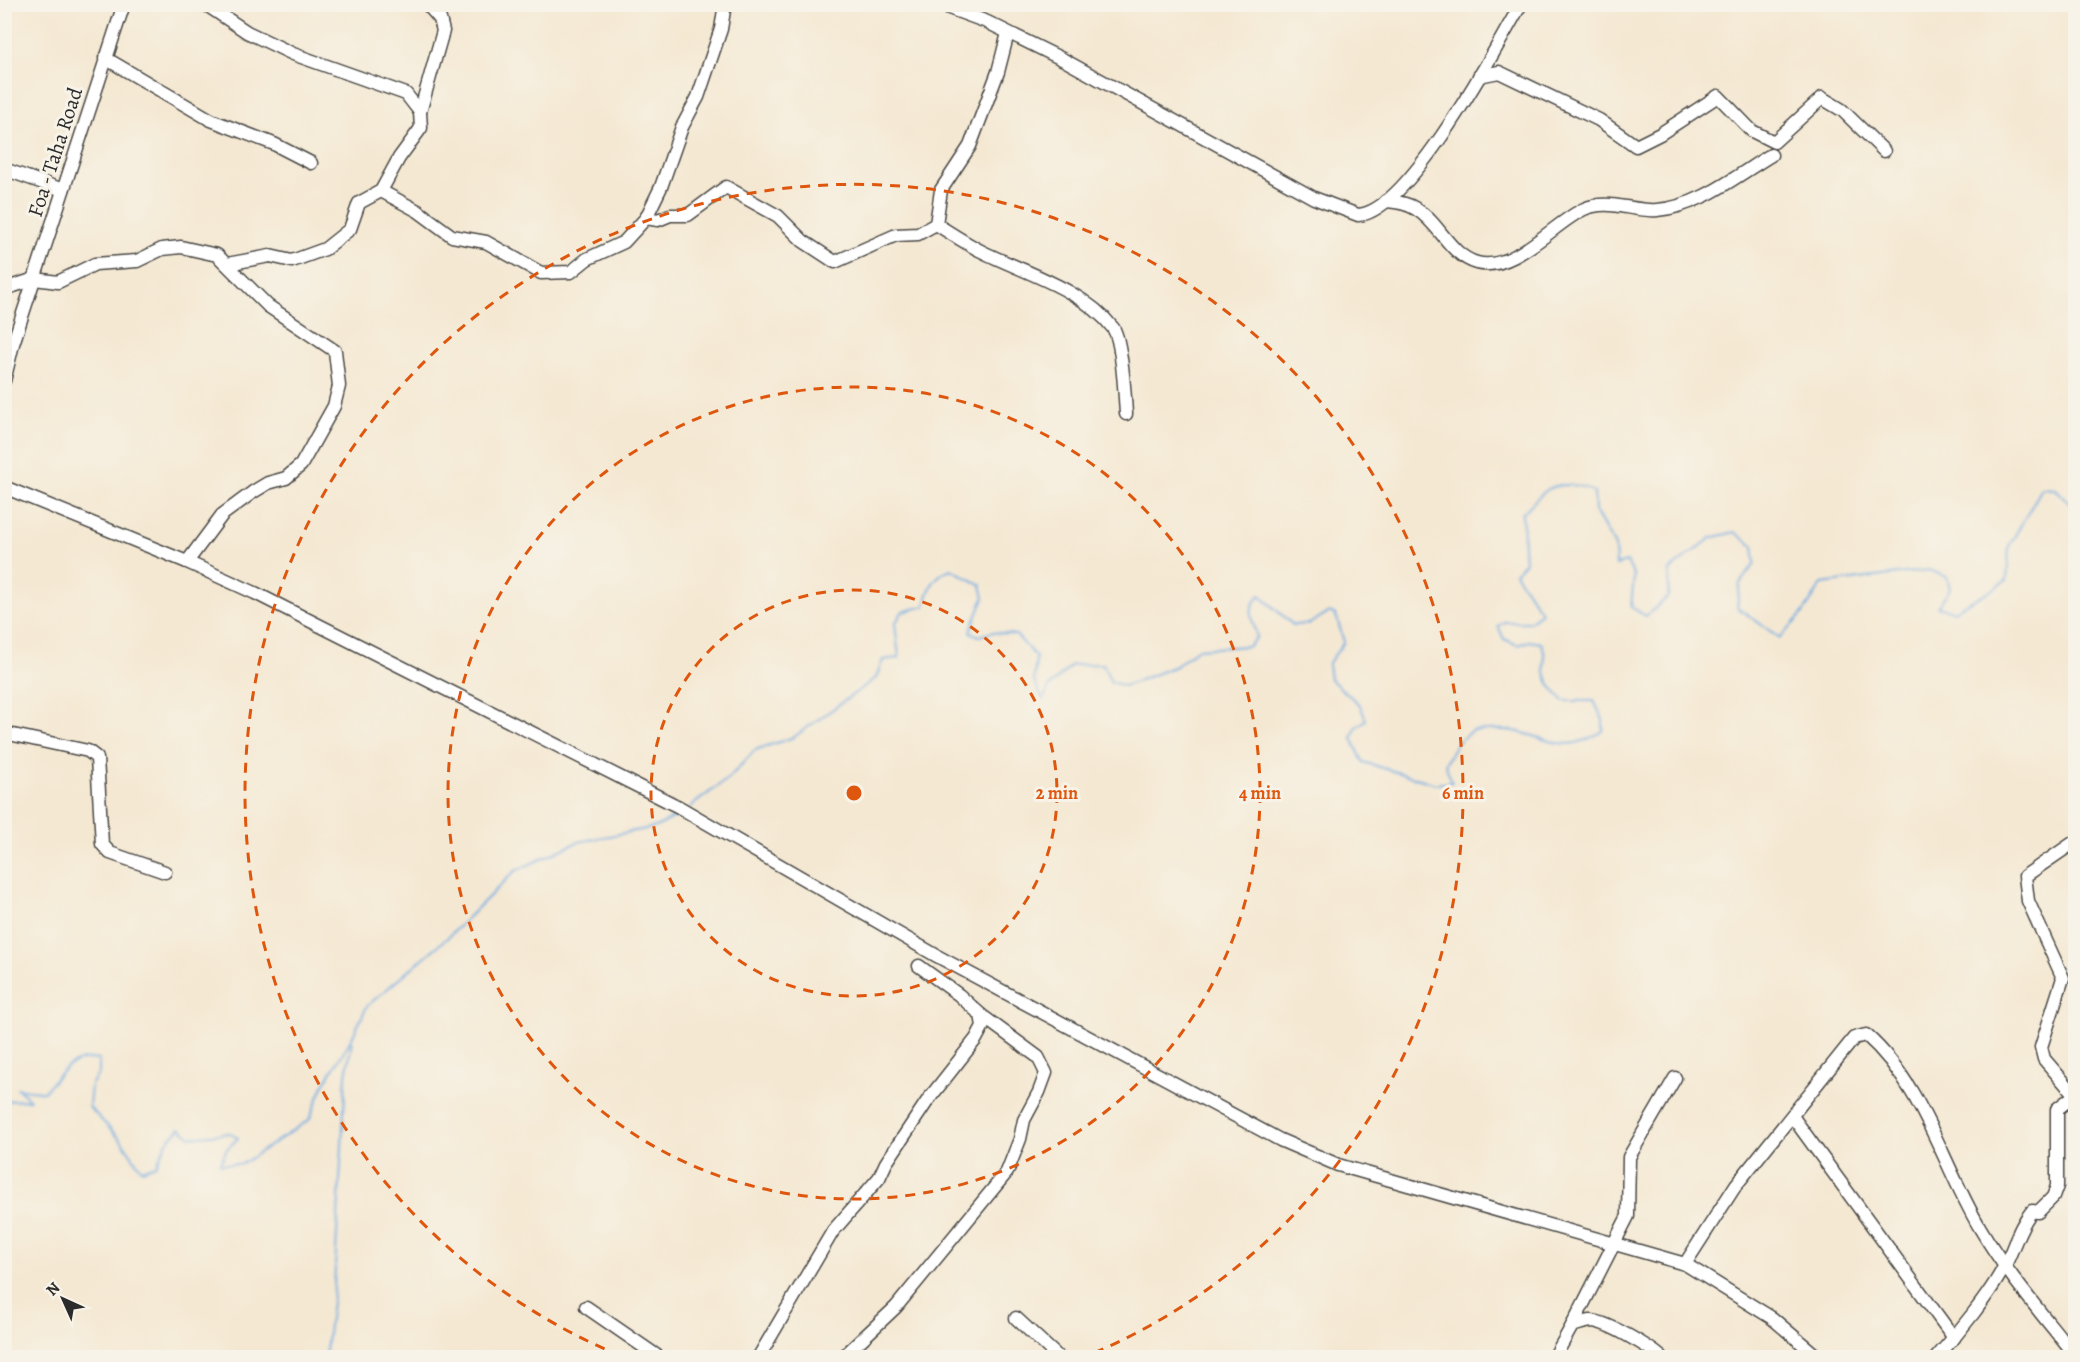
<svg xmlns="http://www.w3.org/2000/svg" width="2080" height="1362" font-family="Alegreya,serif">
	<style>
		.lines { fill: none; stroke-linecap: round; stroke-linejoin: round }
		.stream { stroke: #71abe1; stroke-width: 2 }
		.minor-casing { stroke: #494744; stroke-width: 15 }
		.minor { stroke: #fff; stroke-width: 12 }
		.ring { fill: none; stroke: #df570e; stroke-width: 3; stroke-dasharray: 10 8 }
		.labels { text-anchor: middle; stroke-width: 6; stroke-linejoin: round; paint-order: stroke }
		.street-label { font-size: 21px; fill: #2b2b2b; stroke: #f7f3e8 }
		.centre { fill: #df570e; stroke: #f7f3e8; stroke-width: 3 }
		.ring-label { font-size: 18px; text-anchor: middle; font-weight: bold; fill: #df570e; stroke: #f7f3e8; stroke-width: 6; stroke-linejoin: round; paint-order: stroke }
	</style>
	<rect width="100%" height="100%" fill="#f7f3e8"/>
	<filter id="ink" filterUnits="userSpaceOnUse"><feTurbulence type="fractalNoise" baseFrequency=".0167" numOctaves="2"/><feDisplacementMap in="SourceGraphic" scale="12" xChannelSelector="R" yChannelSelector="G"/><feConvolveMatrix kernelMatrix="1 2 1 2 8 2 1 2 1" color-interpolation-filters="sRGB"/></filter>
	<filter id="wash" filterUnits="userSpaceOnUse"><feTurbulence type="fractalNoise" baseFrequency=".008" numOctaves="4" result="noise"/><feDisplacementMap in="SourceGraphic" scale="24" xChannelSelector="R" yChannelSelector="G"/><feGaussianBlur stdDeviation="1.35" result="paint"/><feColorMatrix in="noise" values="0 0 0 0 0 0 0 0 0 0 0 0 0 0 0 0 0 1.4 0 .05"/><feComposite in="paint" operator="in"/></filter>
	<g filter="url(#wash)">
		<rect width="100%" height="100%" fill="#f4e8d2"/>
		<g class="lines">
			<g class="stream">
				<path d="M690 807 730 777 755 750 794 737 876 678 883 660 899 658 895 624 902 612 925 606C929 588 933 576 951 569L981 585 984 598 970 632 979 636 993 632 1016 635 1036 657 1034 681 1043 700 1049 687 1072 665 1103 664 1111 682 1125 686 1176 666 1197 649 1249 646 1257 637C1252 620 1246 609 1260 595L1293 625 1309 624 1329 612 1336 615 1344 642 1328 664 1330 679 1360 705 1366 720 1356 727 1352 738 1363 762 1436 784 1452 782 1445 764 1456 744 1471 731C1488 730 1506 728 1523 733 1557 742 1568 753 1603 731V720L1594 701H1564C1556 693 1547 684 1545 672 1543 660 1547 654 1541 643L1529 641 1518 645 1504 639 1498 626 1504 622H1530L1541 612 1515 573 1525 562 1522 514C1530 506 1538 496 1547 490 1558 482 1584 484 1594 493L1595 511 1615 546 1616 565 1627 562 1634 576 1631 607 1646 616 1668 597 1670 570 1711 538 1735 532 1753 546 1755 563 1740 583 1737 607 1780 638 1803 613 1822 584 1929 570 1947 577 1950 589 1937 607 1954 611C1972 599 1990 593 2007 580L2009 546 2042 488 2056 489 2071 505 2076 504"/>
				<path d="M4 1101 30 1100 17 1088 44 1092C59 1073 73 1055 99 1060V1073L91 1085 89 1107 121 1140 142 1170 156 1165 167 1142 180 1128 191 1137 229 1133 238 1138 226 1150 220 1164H242L309 1120 323 1086 352 1038 367 1006 447 938 515 871 578 842 656 827 683 813"/>
				<path d="M325 1358 334 1286 346 1075 352 1041"/>
			</g>
		</g>
	</g>
	<g filter="url(#ink)">
		<g class="lines">
			<defs>
				<g id="minor">
					<path d="M201 4 208 6 247 32 293 54 406 94 420 112"/>
					<path d="M938 4 987 22 1064 60 1314 198 1358 215C1409 212 1496 48 1521 4"/>
					<path d="M105 58 211 120 274 144 311 163"/>
					<path d="M1479 76 1499 72 1599 120 1636 146 1660 134 1718 96 1752 131 1774 142 1822 98 1842 110 1884 151"/>
					<path d="M4 169 63 190"/>
					<path d="M381 191 418 211 452 236 486 242 541 273 571 272 587 259 624 242 646 218 658 220 670 215H688L726 187 778 216 803 241 835 262 896 235 918 234 936 224C950 233 964 242 979 250 1022 272 1082 288 1113 328 1122 340 1125 397 1126 414"/>
					<path d="M1386 201C1396 202 1407 203 1416 209 1440 223 1449 255 1477 263 1513 273 1555 222 1584 209 1608 198 1633 212 1657 210 1699 207 1736 176 1771 155"/>
					<path d="M646 218 661 187 682 127 698 97 721 29 725 4"/>
					<path d="M936 224 941 190 970 146 998 72 1008 33"/>
					<path d="M227 264 270 256 292 261 325 249 350 229 359 203 381 191 399 158 421 128 420 112 443 31 440 19 427 4"/>
					<path d="M4 289 35 279 58 282 95 264 137 261 162 249 181 247 217 255 268 306 335 351 339 386 334 406 301 465 286 478 268 483 253 492 222 515 187 562"/>
					<path d="M4 381 13 344 124 4"/>
					<path d="M4 487 187 562 255 593 679 807 937 956 1280 1140 1338 1165 1685 1264 1772 1318 1819 1358"/>
					<path d="M4 733 88 751 97 758 102 844 110 853 165 872"/>
					<path d="M1792 1116 1954 1338"/>
					<path d="M1685 1264 1736 1185 1854 1038 1866 1035C1923 1085 1942 1164 1980 1228 2007 1274 2043 1315 2076 1357"/>
					<path d="M586 1307 660 1358"/>
					<path d="M1016 1318 1059 1358"/>
					<path d="M1572 1326 1628 1216 1629 1157 1675 1078"/>
					<path d="M758 1358 833 1231 879 1178 886 1163 928 1100 976 1039 983 1026 981 1015 959 995 919 966"/>
					<path d="M842 1358 896 1307 1007 1172 1020 1139 1024 1120 1039 1092 1046 1073 1038 1057 981 1015"/>
					<path d="M1554 1358 1572 1326C1578 1324 1585 1322 1591 1321 1606 1321 1650 1347 1662 1358"/>
					<path d="M1936 1358C1957 1335 1992 1292 2005 1265 2015 1246 2018 1228 2032 1211L2038 1212 2053 1197 2057 1186V1109L2075 1095 2044 1059 2041 1047 2063 978 2028 901 2025 876 2076 841"/>
				</g>
			</defs>
			<use href="#minor" class="minor-casing"/>
			<use href="#minor" class="minor"/>
		</g>
	</g>
	<g class="ring">
		<circle cx="854" cy="793" r="203"/>
		<circle cx="854" cy="793" r="406"/>
		<path d="M621 1356A609 609 0 1 1 1087 1356"/>
	</g>
	<g class="labels">
		<g class="street-label">
			<text transform="translate(55 152) rotate(-72)" y="7">Foa - Taha Road</text>
		</g>
	</g>
	<circle cx="854" cy="793" r="9" class="centre"/>
	<g class="ring-label">
		<text x="1057" y="799">2 min</text>
		<text x="1260" y="799">4 min</text>
		<text x="1463" y="799">6 min</text>
	</g>
	<rect width="2080" height="1362" fill="none" stroke="#f7f3e8" stroke-width="24"/>
	<g transform="translate(63 1299) rotate(315)" stroke="#f7f3e8" stroke-width="4.5" paint-order="stroke">
	<path d="M0-4.5L10 22L0 15L-10 22Z" fill="#2b2b2b"/>
	<text y="-9" font-size="16" font-weight="bold" text-anchor="middle" fill="#2b2b2b">N</text>
	</g>
</svg>
